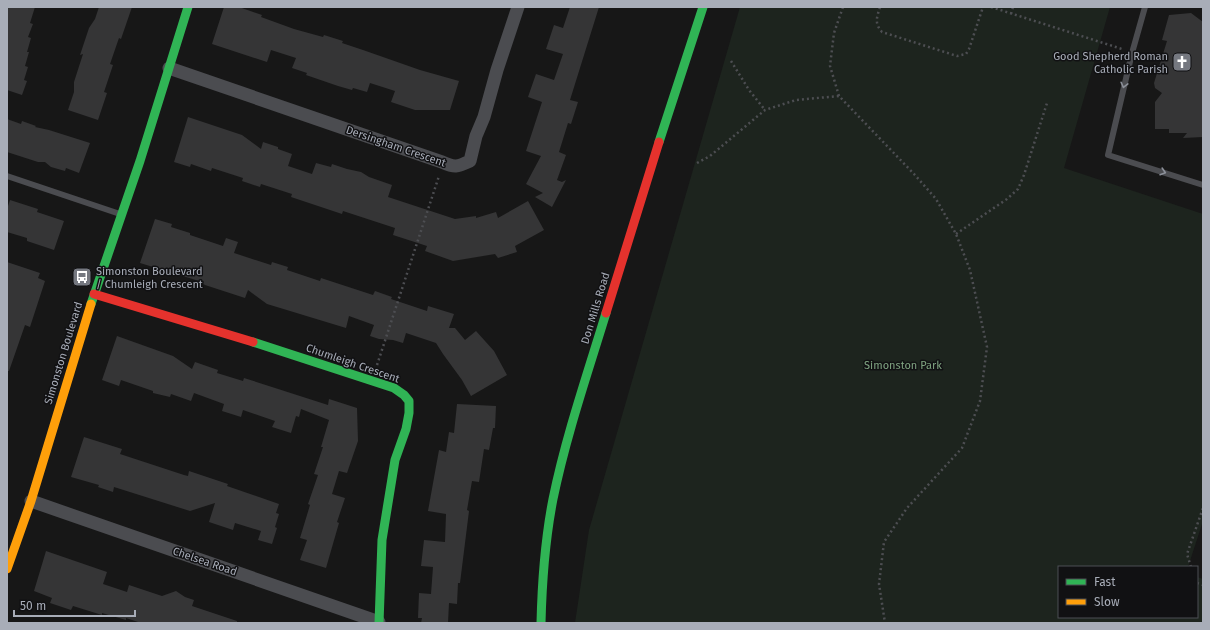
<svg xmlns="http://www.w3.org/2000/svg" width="1210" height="630" font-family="'Fira Sans',sans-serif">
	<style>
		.green { fill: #1d241e }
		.building { fill: #353536 }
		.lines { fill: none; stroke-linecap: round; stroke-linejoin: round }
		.path { stroke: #4d4e52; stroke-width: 2.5; stroke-dasharray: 2 3; stroke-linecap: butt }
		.lane { stroke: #4b4c50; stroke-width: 6 }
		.street { stroke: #4b4c50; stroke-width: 13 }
		.fast { stroke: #30b455; stroke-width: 9 }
		.slow { stroke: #ff9f0a; stroke-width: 9 }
		.jam { stroke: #e5322d; stroke-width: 9 }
		.oneway { stroke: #8c9099 }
		.labels { text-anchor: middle; stroke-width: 3; stroke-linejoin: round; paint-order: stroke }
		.poi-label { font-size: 11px; fill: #a8adb8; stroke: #111113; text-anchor: end }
		.street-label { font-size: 11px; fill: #a8adb8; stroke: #111113 }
		.park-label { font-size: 11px; fill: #7fa381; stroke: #111113 }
	</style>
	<rect width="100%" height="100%" fill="#171717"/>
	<path class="green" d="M740 7H1110L1064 168 1203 214V521L1188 567H1059V617H1197V577L1203 579V623H575L589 530Z"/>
	<g class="building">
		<path d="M7 7H35L30 23 33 24 28 37 31 38 27 52H29L25 66 28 67 24 80 27 81 22 95 7 90Z"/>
		<path d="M99 7H132L121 39 119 38 110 64 113 65 104 92 107 93 98 120 68 110 74 92V82L83 54 80 55 89 28 95 19Z"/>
		<path d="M224 7H239L262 15 261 17 294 29 323 37 324 35 343 41 342 43 363 50 420 70 459 81 450 110H415L391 102 395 91 370 83 367 92 353 88 352 90 338 86 306 75 307 73 292 68 296 58 271 50 267 62 212 44Z"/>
		<path d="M570 7H599L570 100 578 102 571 124 568 123 559 152 566 155 557 180 562 182 566 180 552 207 535 197 543 193 526 184 541 156 526 151 542 102 528 97 536 74 554 80 563 54 546 49 554 25 563 28Z"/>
		<path d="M1191 13 1203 22V137L1183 138 1187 133H1169V129H1155V102L1162 93 1155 88 1154 83 1167 41 1162 40 1169 15Z"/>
		<path d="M188 117 242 135 261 149 263 142 278 147V149L292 154 288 166 312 174 316 163 331 167 332 164 347 169 361 172 369 177 392 185 388 197 455 219 476 216V218L496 212 498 218 528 201 544 230 515 246 517 252 498 258 495 254 453 261 425 251 427 246 393 235 395 228 343 211 342 214 291 197 292 194 261 184 260 187 242 181 243 178 212 168 211 171 191 164 190 167 174 162Z"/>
		<path d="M7 119 21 124 22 121 36 126 35 127 49 130 90 143 79 173 66 168 65 171 51 167 45 162H38L7 152Z"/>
		<path d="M10 200 38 209 37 212 64 221 54 250 27 241V238L7 232V209Z"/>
		<path d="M155 219 172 224 171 227 190 233V235L223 246 226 238 238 242 234 253 271 265 272 262 288 267 287 270 320 281 321 278 373 295 375 291 392 297 391 299 427 311 428 306 454 314 449 328H455L465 340 476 331 494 351 507 375 471 396 462 380 443 354 436 343 406 333 403 343 393 340 379 339 370 336 374 325 349 316 346 328 267 304 248 290 245 298 205 285 199 281 140 263Z"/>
		<path d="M7 262 40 273 38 278 45 281 30 327 25 325 9 371H7Z"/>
		<path d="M117 336 173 356 192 369 195 362 218 370 217 373 243 381 244 378 328 405 329 399 357 408 358 441 347 473 339 471 332 494 345 498 337 522 339 523 326 568 300 560 307 540 300 538 310 505 308 504 318 475 314 474 323 447H321L329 420 301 409 299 417 296 416 291 433 272 427 275 421 243 410 241 417 222 411 224 404 194 393 191 401 171 394 170 397 153 393V391L121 380 119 386 102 380Z"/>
		<path d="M457 404 496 406 495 428H493L489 450 484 449 479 482 472 481 467 510 469 511 460 583H458L457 604 449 603 448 623H421L422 618H418L419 593 431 594 433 567 421 566 424 540 445 542 446 514 428 511 439 450 446 452 449 432 454 433Z"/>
		<path d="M84 437 122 449 120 454 184 475 188 476 189 471 228 484 227 486 279 504 276 513 279 514 275 527 277 528 272 544 258 540 261 531 235 523 233 530 209 522 215 503 190 511 114 487 113 492 98 487 99 485 71 477Z"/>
		<path d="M46 551 107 572 103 584 127 592 129 585 162 596 176 591 185 597 194 600 192 606 237 621V623H141L126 618V620L102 613V615L73 606 71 610 50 603 52 598 34 591Z"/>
	</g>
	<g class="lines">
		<g class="path">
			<path d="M880 7C877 17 874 23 882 32L957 56 966 54 969 49 983 7"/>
			<path d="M991 7 1122 49"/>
			<path d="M1011 14 1013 7"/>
			<path d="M731 61 749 90 765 110"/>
			<path d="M839 96 830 66 834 33 843 7"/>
			<path d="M697 163 710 156 765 110 796 100 839 96 914 174 936 199 956 234 970 270 987 347 980 401 962 448 907 508 884 542 879 584 885 623"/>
			<path d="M956 234 1007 199 1018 189 1024 175 1047 103"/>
			<path d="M377 365 439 176"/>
			<path d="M1191 567 1187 554 1203 508"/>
			<path d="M1197 583 1203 585"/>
		</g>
		<g class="lane">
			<path d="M1145 7 1132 53 1108 155 1203 185"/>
			<path d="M7 176 120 214"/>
		</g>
		<g class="street">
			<path d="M169 68 442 162C455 168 457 167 470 161L476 136 484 117 497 70 518 7"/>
			<path d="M31 501 379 622"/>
		</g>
		<g class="fast">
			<path d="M659 142 703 7"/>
			<path d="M91 304 140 161 188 7"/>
			<path d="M253 342 394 388 404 395 409 401V413L406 429 395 460 382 540 379 623"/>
			<path d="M541 623C542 581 545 540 553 499 566 436 587 375 606 313"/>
		</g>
		<path class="slow" d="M7 569 31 501 91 304"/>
		<g class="jam">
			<path d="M94 294 253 342"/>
			<path d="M606 313 659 142"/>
		</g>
	</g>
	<defs><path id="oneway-chevron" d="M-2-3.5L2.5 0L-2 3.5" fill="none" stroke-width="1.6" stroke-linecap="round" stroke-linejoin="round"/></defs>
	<g class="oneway">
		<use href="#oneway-chevron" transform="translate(1124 85) rotate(104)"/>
		<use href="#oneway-chevron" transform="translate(1163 172) rotate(17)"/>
	</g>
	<defs>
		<symbol id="church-square" viewBox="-11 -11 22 22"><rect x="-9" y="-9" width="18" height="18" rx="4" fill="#757880" stroke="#111113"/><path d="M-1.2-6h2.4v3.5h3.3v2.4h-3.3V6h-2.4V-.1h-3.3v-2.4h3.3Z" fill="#fff"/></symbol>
		<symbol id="bus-square" viewBox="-11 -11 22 22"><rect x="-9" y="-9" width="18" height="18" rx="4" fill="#757880" stroke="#111113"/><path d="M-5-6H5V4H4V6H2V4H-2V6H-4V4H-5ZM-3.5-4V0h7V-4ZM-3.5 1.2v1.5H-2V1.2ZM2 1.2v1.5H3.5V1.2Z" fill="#fff"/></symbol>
	</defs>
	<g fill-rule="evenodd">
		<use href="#church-square" x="1171" y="51" width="22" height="22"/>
		<use href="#bus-square" x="71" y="266" width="22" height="22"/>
	</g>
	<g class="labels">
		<g class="poi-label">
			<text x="1168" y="60">Good Shepherd Roman<tspan x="1168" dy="13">Catholic Parish</tspan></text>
			<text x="96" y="275" text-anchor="start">Simonston Boulevard<tspan x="96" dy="13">/ Chumleigh Crescent</tspan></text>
		</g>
		<g class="street-label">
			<text transform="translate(396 146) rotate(19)" y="4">Dersingham Crescent</text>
			<text transform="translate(595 308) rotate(-73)" y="4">Don Mills Road</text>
			<text transform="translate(63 353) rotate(-73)" y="4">Simonston Boulevard</text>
			<text transform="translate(353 363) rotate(19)" y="4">Chumleigh Crescent</text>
			<text transform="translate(205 561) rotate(19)" y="4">Chelsea Road</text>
		</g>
		<g class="park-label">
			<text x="903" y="369">Simonston Park</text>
		</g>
	</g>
	<rect width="1210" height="630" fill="none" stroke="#a8adb8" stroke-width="16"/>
	<rect x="1058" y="566" width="140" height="52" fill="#111113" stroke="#4d4f55"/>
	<rect x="1066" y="579" width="20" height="6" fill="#30b455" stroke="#4d4f55"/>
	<text x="1094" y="586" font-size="12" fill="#a8adb8">Fast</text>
	<rect x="1066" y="599" width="20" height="6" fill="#ff9f0a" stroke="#4d4f55"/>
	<text x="1094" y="606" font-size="12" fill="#a8adb8">Slow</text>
	<path d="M14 610v6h121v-6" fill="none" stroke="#a8adb8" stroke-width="2"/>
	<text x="20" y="610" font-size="12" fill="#a8adb8" stroke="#111113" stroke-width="3" paint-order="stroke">50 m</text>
</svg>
